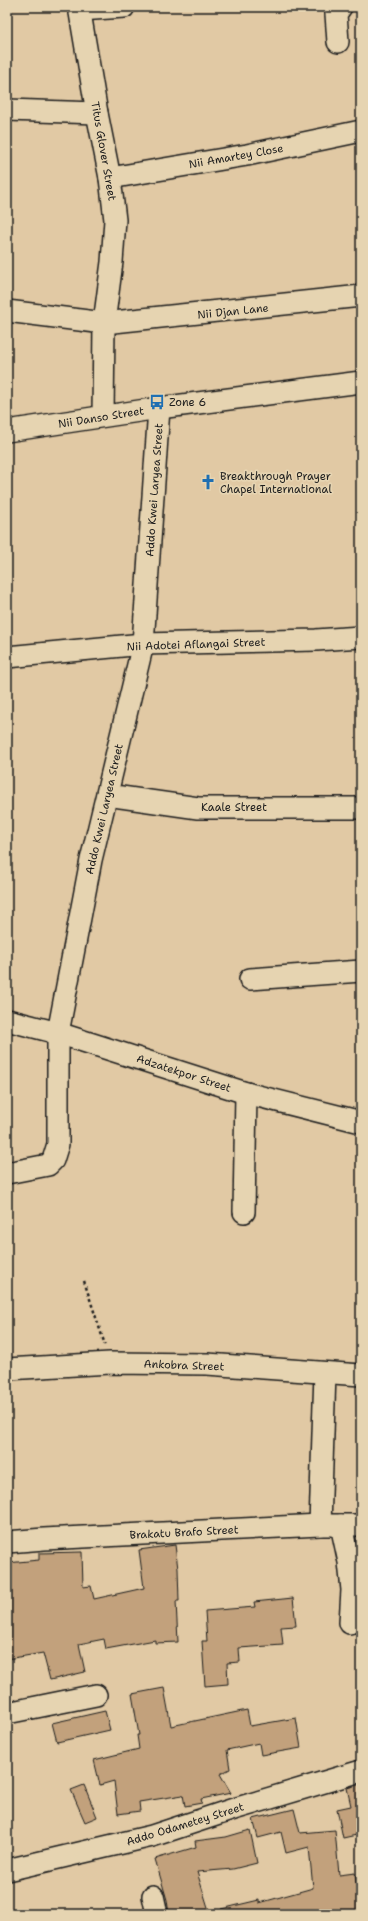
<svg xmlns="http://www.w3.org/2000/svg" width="368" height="1921" font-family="'Shantell Sans',sans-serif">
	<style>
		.building { fill: #c2a17b; stroke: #1c1c1c }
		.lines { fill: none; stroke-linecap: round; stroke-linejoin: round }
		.minor-casing { stroke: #1c1c1c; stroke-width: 24 }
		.path { stroke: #1c1c1c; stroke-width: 2.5; stroke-dasharray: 3 3; stroke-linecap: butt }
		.minor { stroke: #e6d4b1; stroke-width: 21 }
		.labels { text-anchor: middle; stroke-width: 3.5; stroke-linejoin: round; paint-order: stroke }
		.street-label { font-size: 11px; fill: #1c1c1c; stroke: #e6d4b1 }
		.poi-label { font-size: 11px; fill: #1c1c1c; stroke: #e6d4b1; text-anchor: start }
	</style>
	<rect width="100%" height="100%" fill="#e1c9a4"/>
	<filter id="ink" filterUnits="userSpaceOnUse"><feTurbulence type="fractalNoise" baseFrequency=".025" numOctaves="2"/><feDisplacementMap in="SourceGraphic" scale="8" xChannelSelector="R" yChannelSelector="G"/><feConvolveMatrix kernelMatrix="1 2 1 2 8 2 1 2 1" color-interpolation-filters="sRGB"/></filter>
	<g filter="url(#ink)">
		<g class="building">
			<path d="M175 1545 178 1569 179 1601H176L178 1642 155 1643V1640L106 1649 104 1639 79 1644 85 1672 50 1680 43 1653 7 1659V1563L39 1560V1553L82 1552 83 1587 91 1586 94 1599 144 1588 139 1550Z"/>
			<path d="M293 1598 296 1626 281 1627 283 1645 239 1648 240 1662 227 1663 228 1684 205 1686 202 1641H207L205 1611 255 1607 254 1602Z"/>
			<path d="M164 1688 171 1726 247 1710 250 1726 296 1718 301 1748 261 1755 259 1743 227 1750 230 1769 220 1774 231 1793 201 1799 202 1803 185 1806 183 1795 139 1802 140 1811 118 1814 114 1781 100 1785 94 1760 139 1749 137 1735H139L132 1694Z"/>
			<path d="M105 1711 110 1730 57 1742 52 1723Z"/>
			<path d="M361 1784V1834L343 1838 337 1809 351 1806 347 1788Z"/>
			<path d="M84 1785 97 1817 85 1822 71 1790Z"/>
			<path d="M294 1809 300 1833 335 1830 339 1875 355 1873 360 1914H222L221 1909 259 1900V1903L313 1888 309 1847 286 1853 281 1832 258 1838 253 1819Z"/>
			<path d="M250 1830 257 1863 233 1869 197 1872 210 1914H169L167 1900 155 1859 196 1847 195 1841 226 1837Z"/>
		</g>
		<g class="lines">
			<defs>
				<g id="minor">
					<path d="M79 7 97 113 110 178 115 220 112 262 104 323 103 416"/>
					<path d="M80 10 124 7"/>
					<path d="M338 42 336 14 341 7"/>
					<path d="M7 110 97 113"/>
					<path d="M110 178 247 155 361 131"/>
					<path d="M7 311 104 323 361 296"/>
					<path d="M7 431 159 408 361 382"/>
					<path d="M7 657 143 644 316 640 361 637"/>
					<path d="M107 795 198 808H361"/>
					<path d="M250 979 361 971"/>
					<path d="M7 1020 58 1033 246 1093 361 1122"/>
					<path d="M7 1173 48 1165 53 1160 58 1144V1033L91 860 143 644 159 408"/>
					<path d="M244 1212 246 1093"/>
					<path d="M7 1369 110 1363 207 1364 361 1375"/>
					<path d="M320 1525 325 1373"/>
					<path d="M341 1525 349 1562 352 1590 350 1623"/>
					<path d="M7 1542 44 1539 320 1525H361"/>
					<path d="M7 1713 96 1695"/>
					<path d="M7 1870 152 1836 234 1809 361 1771"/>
					<path d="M153 1896 157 1914"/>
				</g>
			</defs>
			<use href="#minor" class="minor-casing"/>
			<path class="path" d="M84 1281 105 1345"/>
			<use href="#minor" class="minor"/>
		</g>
	</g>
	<defs>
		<symbol id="bus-bare" viewBox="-9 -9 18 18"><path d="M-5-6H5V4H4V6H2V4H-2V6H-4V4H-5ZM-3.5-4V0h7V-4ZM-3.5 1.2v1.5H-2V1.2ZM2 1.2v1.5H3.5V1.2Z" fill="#1f6fb2" stroke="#e6d4b1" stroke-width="2.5" paint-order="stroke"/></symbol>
		<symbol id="church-bare" viewBox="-9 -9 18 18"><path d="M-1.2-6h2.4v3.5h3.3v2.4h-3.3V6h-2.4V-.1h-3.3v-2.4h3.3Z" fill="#1f6fb2" stroke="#e6d4b1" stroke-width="2.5" paint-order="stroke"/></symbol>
	</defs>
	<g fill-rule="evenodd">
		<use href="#bus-bare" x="146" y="391" width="22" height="22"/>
		<use href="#church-bare" x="197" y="471" width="22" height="22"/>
	</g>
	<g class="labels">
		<g class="street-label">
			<text transform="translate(104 151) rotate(80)" y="4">Titus Glover Street</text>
			<text transform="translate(236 156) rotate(-10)" y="4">Nii Amartey Close</text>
			<text transform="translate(233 311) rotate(-6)" y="4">Nii Djan Lane</text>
			<text transform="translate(101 417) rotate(-9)" y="4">Nii Danso Street</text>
			<text transform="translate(154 490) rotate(-86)" y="4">Addo Kwei Laryea Street</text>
			<text transform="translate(196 644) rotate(-2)" y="4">Nii Adotei Aflangai Street</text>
			<text x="234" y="811">Kaale Street</text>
			<text transform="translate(104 809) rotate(-77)" y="4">Addo Kwei Laryea Street</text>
			<text transform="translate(184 1073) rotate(18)" y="4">Adzatekpor Street</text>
			<text transform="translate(184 1365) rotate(2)" y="4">Ankobra Street</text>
			<text transform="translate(184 1532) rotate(-3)" y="4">Brakatu Brafo Street</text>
			<text transform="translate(185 1824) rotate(-17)" y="4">Addo Odametey Street</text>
		</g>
		<g class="poi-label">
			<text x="169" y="406">Zone 6</text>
			<text x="220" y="480">Breakthrough Prayer<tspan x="220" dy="13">Chapel International</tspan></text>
		</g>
	</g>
	<rect width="368" height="1921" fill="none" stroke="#e6d4b1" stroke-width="24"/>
	<rect x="12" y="12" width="344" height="1897" fill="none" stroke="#1c1c1c" stroke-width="1.5" filter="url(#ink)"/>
</svg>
